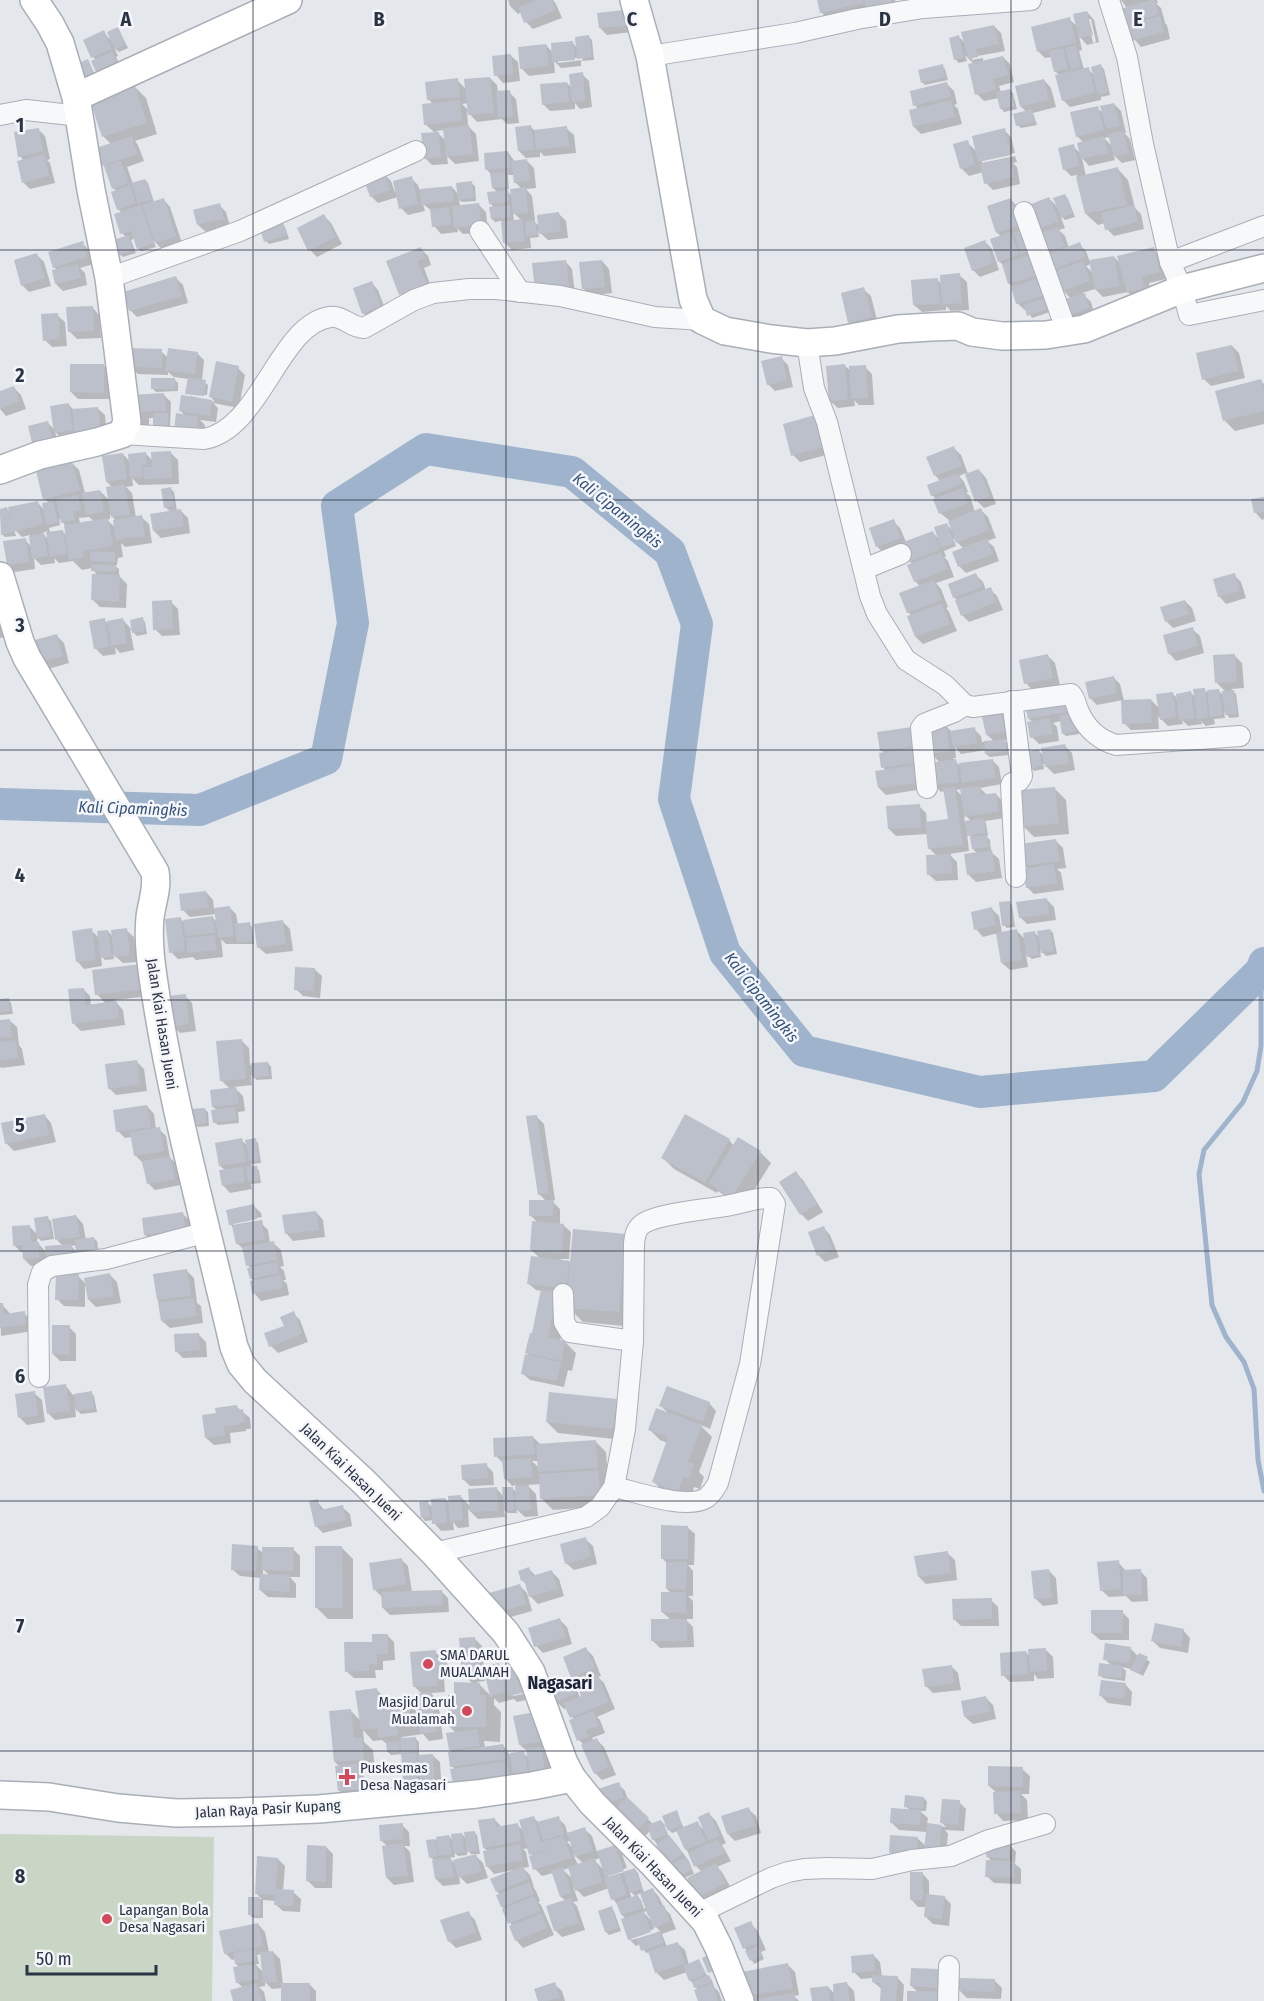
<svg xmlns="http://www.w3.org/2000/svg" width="1264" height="2001" font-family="'Fira Sans Condensed',sans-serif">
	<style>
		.green { fill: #c9d6c5 }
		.shadow { fill: #0003; fill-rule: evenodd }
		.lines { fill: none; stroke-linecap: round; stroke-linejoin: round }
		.stream { stroke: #9fb4cc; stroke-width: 5 }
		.river { stroke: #9fb4cc; stroke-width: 32 }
		.building { fill: #bbc0ca }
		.street-casing { stroke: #a9aeb7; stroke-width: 22 }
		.secondary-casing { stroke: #a9aeb7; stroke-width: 30 }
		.street { stroke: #f7f8fa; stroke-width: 20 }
		.secondary { stroke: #fff; stroke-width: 27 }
		.grid { fill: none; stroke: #2b3445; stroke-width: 1.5; stroke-opacity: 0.55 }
		.poi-dot { fill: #d1495b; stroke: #f4f6f9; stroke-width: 2 }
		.labels { text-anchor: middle; stroke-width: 5; stroke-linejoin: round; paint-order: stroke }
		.street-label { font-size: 15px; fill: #2b3445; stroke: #f4f6f9 }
		.poi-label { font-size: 15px; fill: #2b3445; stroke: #f4f6f9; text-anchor: start }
		.water-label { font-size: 16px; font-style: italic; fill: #34527a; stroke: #f4f6f9 }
		.quarter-label { font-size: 18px; font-weight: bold; fill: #1d2536; stroke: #f4f6f9 }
		.grid-label { font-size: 20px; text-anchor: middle; font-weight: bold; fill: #2b3445; stroke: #f4f6f9; stroke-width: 5; stroke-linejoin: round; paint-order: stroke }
	</style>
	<rect width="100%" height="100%" fill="#e4e7ec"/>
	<path class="green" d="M0 1834 214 1837 212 2001H0Z"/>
	<g class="shadow">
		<path d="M508 0H553L556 4 562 18 533 29 526 22 522 12 518 14 510 6Z"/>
		<path d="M818 0H895L898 13 829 20 822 13Z"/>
		<path d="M1121 0H1157L1158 3H1156L1161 8 1165 22H1164L1167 25 1170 39 1141 47 1122 25 1127 8Z"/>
		<path d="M624 12 632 32 607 35 600 28Z"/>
		<path d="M1087 12 1094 20 1099 42 1087 45 1079 36 1082 50 1079 51 1084 70 1088 69 1094 75 1101 66 1104 69 1110 95 1101 97V100L1070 107 1063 100 1060 76 1055 71 1052 57 1045 58 1038 51 1069 19 1078 27ZM1088 19H1091L1096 42 1093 43Z"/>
		<path d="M994 26 1001 33 1005 51 972 57V60L983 58V62L1003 57 1010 64 1014 82 999 86 1001 92 1010 90 1013 93 1017 109 1004 112 1001 108 999 98 984 101 977 94 974 64 965 55 967 61 959 63 956 60 959 37 965 43Z"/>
		<path d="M118 29 128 48 119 52 114 47 118 56 116 57 124 73 96 60 93 57 103 32 112 41Z"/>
		<path d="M589 37 592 40 594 60 581 61V66L561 68 554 61 555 73 529 76 521 68 546 45 553 53 572 42 577 48ZM582 57 583 60 558 63V60Z"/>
		<path d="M510 55 518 62 520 81 503 83 496 75Z"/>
		<path d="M942 66 945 69 948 80 925 85 922 82Z"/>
		<path d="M582 74 589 81 592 107 580 109 575 103V109L550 111 543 104 567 83 572 88Z"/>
		<path d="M490 78 497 85 498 93 509 92 516 99 519 123 507 124 502 119 477 122 467 111 468 126 476 134 479 161 455 164 447 156 448 164 432 165 425 158 435 133 425 124 433 104 428 99 457 80 467 90ZM469 103 470 112 462 104ZM445 130 446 141 436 131Z"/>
		<path d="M1044 80 1051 88 1056 107 1033 113 1037 125 1021 128 1018 125 1027 112 1021 107Z"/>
		<path d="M947 84 954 91 957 104 954 105 958 109 962 124 921 134 914 127 918 109 915 105Z"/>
		<path d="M135 87 146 98 157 134 135 141 138 145 144 161 127 167 133 184 145 180 148 183 154 202 163 199 170 207 182 243 163 250 153 240 156 247 141 251 138 248 135 238 131 240 136 253 123 257 119 254 126 237 122 233V213L118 209 117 191 113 188 98 149 111 144 104 137 92 101Z"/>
		<path d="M1114 104 1121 111 1126 133H1124L1130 139 1135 160 1122 163 1113 154 1115 160 1089 166 1082 158 1086 176 1117 168 1128 180 1135 208 1141 214 1144 229 1114 236 1107 229 1105 223 1098 225 1086 214 1077 175 1071 176 1064 169 1073 146 1081 154 1084 143 1077 136 1097 108 1104 114ZM1110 137 1113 147 1104 138Z"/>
		<path d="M531 127 535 131 566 128 574 135 576 153 544 156 540 152V157L526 158 519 151Z"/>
		<path d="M38 129 45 136 50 159 47 160 50 163 55 183 30 189 23 182 24 161 20 156Z"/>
		<path d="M1004 130 1011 137 1015 153 982 160V163L1015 156 1017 162 1013 163 1017 167 1020 184 993 190 986 183 983 172 969 176 962 169 967 142 977 152Z"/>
		<path d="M508 152 515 162 527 161 534 168 536 188 526 189 532 196 535 220H533L540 227 559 214 566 221 568 238 548 240 538 231 539 237 530 238 531 248 512 250 504 242 502 221 495 222 492 219 494 208 490 203 498 193 493 188 492 175 487 170ZM508 175H514L515 182 522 189 513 197 506 190 509 189ZM513 212 522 221 514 222Z"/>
		<path d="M384 174 391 181 395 192 411 178 418 185 420 191 452 187 458 194 471 183 475 186 476 201 462 202 459 200 460 206 478 204 486 212 488 232 463 234 457 228 458 232 441 234 434 226 432 211 423 204 425 211 408 215 401 208 398 197 378 203 371 196Z"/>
		<path d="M1065 195 1068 199 1075 217 1065 220 1060 215 1065 228 1059 230 1065 236 1069 248 1079 244 1086 251 1090 262 1114 257 1121 264 1153 249 1160 256 1166 279 1149 283 1152 295 1135 299 1128 292 1103 297 1095 289 1082 293 1091 302 1095 315 1075 322 1068 314 1071 299 1063 290 1035 230 1049 198 1058 208ZM1091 264 1093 273 1086 266Z"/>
		<path d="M1010 199 1017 206 1053 311 1032 318 1027 310H1025L1017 303 1014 288 1010 284 1004 266 998 260 1001 237 997 232Z"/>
		<path d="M219 205 226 212 230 226 206 232 198 225Z"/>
		<path d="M324 216 331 223 342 244 317 257 310 250 299 229Z"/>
		<path d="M282 224 285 227 289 239 269 244 266 241Z"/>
		<path d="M984 241 992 249 999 270 980 277 973 270Z"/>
		<path d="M82 243 89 250 94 264 80 268 85 273 87 285 63 291 56 284 57 270 54 267Z"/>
		<path d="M421 249 428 256 431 265 424 268 433 292 408 302 401 294Z"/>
		<path d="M37 255 44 262 51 286 29 292 22 285Z"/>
		<path d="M565 261 572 269 575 293 543 297Z"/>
		<path d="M602 261 609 269 612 293 590 296 583 288Z"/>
		<path d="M959 275 967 282 969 310 951 311 946 306V310L922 312 914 305 937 279 942 285Z"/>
		<path d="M176 278 183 285 188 303 137 317 130 310Z"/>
		<path d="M371 282 378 290 387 314 371 320 363 313Z"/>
		<path d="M863 289 871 296 878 324 857 329 850 322Z"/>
		<path d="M92 307 99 315 101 338 77 339 69 331Z"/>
		<path d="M57 315 65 322 67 346 52 347 45 340Z"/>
		<path d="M1232 346 1239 353 1245 378 1211 386 1204 379Z"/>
		<path d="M161 351 168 358 197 353 204 360 202 381 208 385 207 395 188 393V394L187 393 189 379 174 377 168 372V375L138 374 130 367Z"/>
		<path d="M781 358 788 365 793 387 775 391 768 384Z"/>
		<path d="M104 366 111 373V399H78L71 392Z"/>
		<path d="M845 366 851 371 865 367 872 374 874 405H859L854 400 855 406 838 408 830 401Z"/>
		<path d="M238 368 245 375 239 408 213 403 218 408 216 422 200 420 205 425 203 440 181 411 192 399 190 396 215 402 211 397Z"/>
		<path d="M175 380 178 383V391L156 392 153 389Z"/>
		<path d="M1261 381 1264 384V424L1235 431 1224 420Z"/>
		<path d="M14 388 21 395 26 409 6 416 0 409V393Z"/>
		<path d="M164 395 171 402 170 431 155 418H149V428L137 429 134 412Z"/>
		<path d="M69 405 75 411 97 408 105 415 107 438 63 439 55 432 61 453 43 458 48 423 55 430Z"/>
		<path d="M822 424 830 454 800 462 793 455Z"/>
		<path d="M954 448 961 455 968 474 979 470 986 478 996 504 984 508 977 501 966 473 959 476 964 482 968 492 966 493 970 496 975 512 981 510 988 517 996 538 987 541 994 547 999 561 966 573 959 566 964 549 953 538 956 546 944 551 946 557H944L948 561 954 577 936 583 941 589 948 607 946 608 949 612 957 631 923 644 916 637 909 617 912 616 908 612 921 587 915 581 913 564 909 561 884 554 877 546 893 521 900 528 906 542 932 532 940 540 946 524 953 531 949 520 940 513 936 499 932 495 940 481 935 475Z"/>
		<path d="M145 453 153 461 171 453 178 460 179 484 139 485 132 478 133 486 126 487 132 493 136 518 141 517 149 524 152 543 125 547 121 543 123 557 118 558 117 565H114L119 569V576L127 584 126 608 100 607 93 600 97 575 92 568 82 570 73 561 59 563 54 558 55 563 41 565 34 558 35 569 15 572 8 564 25 540 32 547 30 535 22 537 14 529 16 536 5 537 2 534 0 511 6 508 11 513 38 503 44 510 49 503 45 499 72 463 79 470 85 493 100 491 110 501 113 488 107 482 123 454 130 462ZM110 514 116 521V528L107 520 110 519ZM89 517 95 522 80 524 79 518ZM59 518 65 525 67 536 62 531 50 533 49 528 60 525ZM48 531 49 540 42 533Z"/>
		<path d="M171 489 174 492 177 511H181L188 518 190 533 161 538 154 531 171 512 165 507Z"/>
		<path d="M1264 498V519L1262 520 1255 512Z"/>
		<path d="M976 575 983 582 986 590 990 589 997 596 1003 610 969 622 962 615 958 601 954 597Z"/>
		<path d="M1234 575 1241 582 1246 598 1226 604 1219 596Z"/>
		<path d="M1185 601 1192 608 1196 621 1173 628 1166 621Z"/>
		<path d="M171 602 178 609 180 635 162 636 155 629Z"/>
		<path d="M142 619 145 622 147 634 137 636 130 629 134 650 120 653 115 647 116 654 103 656 95 648 104 620 107 623 123 620 133 631Z"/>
		<path d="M0 623 5 637 0 638Z"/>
		<path d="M1192 629 1200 636 1204 653 1176 661 1169 653Z"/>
		<path d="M57 636 64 643 69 663 45 670 38 662Z"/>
		<path d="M1048 656 1055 663 1060 685 1033 691 1026 683Z"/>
		<path d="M1235 656 1242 663 1244 688 1231 689 1236 694 1239 717 1230 718 1224 712 1225 718 1214 719 1215 724 1206 726 1201 721 1202 724 1188 726 1182 720 1183 724 1168 726 1158 716 1159 729 1131 730 1124 723 1123 700 1097 705 1090 698 1113 677 1120 684 1124 701 1151 700 1160 709 1172 693 1178 699 1191 693 1196 698 1204 689 1206 692 1218 690 1224 696 1226 692 1216 682Z"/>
		<path d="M1064 698 1077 718 1079 734 1066 736 1063 733 1061 721 1053 723 1057 727 1059 741 1039 744 1032 737 1033 722 1029 719Z"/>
		<path d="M1000 710 1007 717 1011 739 1004 740 1008 744 1009 755 990 757 986 754V750L961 754 955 747 956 758H953L959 765 992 760 999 767 1002 784 980 788 986 794H996L1003 802 1005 818 985 821 986 823 988 836H986L990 840 991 852 999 859 1002 878 976 882 969 875 978 854 973 849 972 838 967 833 969 851 949 854 957 862 958 880 936 881 928 874 937 856 930 849 928 834 896 836 889 829 919 806 926 813 927 824 949 821 945 791 941 792 934 785 940 763 931 753 946 726 952 732 974 729 981 736 982 742 994 741 987 735ZM962 789 963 797 956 790ZM964 814 972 822 965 823Z"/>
		<path d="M912 729 923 789 886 795 879 788 886 771 883 767 885 754 881 750Z"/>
		<path d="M1065 746 1072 753 1075 770 1054 774 1043 763 1044 769 1034 771 1031 768 1038 750 1045 757Z"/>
		<path d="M1054 788 1066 800 1069 834 1034 837 1023 826Z"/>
		<path d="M1056 841 1063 848 1066 868 1057 869 1061 873 1064 890 1034 894 1027 887 1029 870 1025 865Z"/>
		<path d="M206 892 213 900 214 909 229 907 236 914 238 925 249 923 252 927 254 944H226L221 939 223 957 196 960 193 957 178 959 171 952 180 918 183 922 213 918 218 923 216 914 190 917 183 910Z"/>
		<path d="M1046 899 1054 907 1056 920 1027 924 1020 917Z"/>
		<path d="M1009 902 1012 905 1015 927 1007 928 1004 925Z"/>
		<path d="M992 909 999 916 1002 933 1017 931 1026 940 1034 932 1040 938 1050 930 1053 933 1057 954 1046 956 1040 950 1041 957 1032 959 1026 954 1028 967 1010 970 1002 963 998 933 983 937 976 929Z"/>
		<path d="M283 922 290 929 293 951 266 954 258 947Z"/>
		<path d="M91 930 99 938 108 931 113 937 126 930 134 937 137 962 123 963 113 954 114 959 105 960 101 956 102 966 84 969 77 961Z"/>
		<path d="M141 965 151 996 114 1000 123 1010 125 1025 81 1031 74 1024 83 989 90 996 91 1006 106 1004 97 994Z"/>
		<path d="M314 969 322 976 320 998 303 996 296 989Z"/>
		<path d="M185 996 192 1003 196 1031 180 1033 173 1026Z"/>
		<path d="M8 999 11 1003 13 1014 0 1015V1000Z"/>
		<path d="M9 1020 17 1027 19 1045 22 1049 25 1065 2 1068 0 1067V1021Z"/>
		<path d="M242 1041 249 1048 250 1065 268 1063 271 1067 272 1079 257 1080 251 1075 252 1085 234 1087 243 1096 245 1111 238 1112 239 1123 218 1125 214 1122 217 1110 213 1107 230 1089 221 1080Z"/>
		<path d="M137 1062 144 1069 147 1091 116 1095 109 1088Z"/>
		<path d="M147 1106 154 1114 156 1129H159L166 1136 170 1158 177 1164 181 1185 155 1190 148 1183 142 1162 135 1155 132 1137 125 1138 118 1131Z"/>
		<path d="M204 1109 208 1112 209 1126 198 1127 194 1124Z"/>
		<path d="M44 1115 51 1123 56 1142 14 1151 7 1144 2 1124Z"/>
		<path d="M536 1116 544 1124 555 1200H551L560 1209V1225H563L571 1232 569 1259H561L560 1261 569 1262 572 1265 625 1236 634 1327 583 1322 567 1306 560 1341 565 1342 576 1353 572 1371 568 1370 564 1387 530 1380 522 1373 531 1357 527 1353 533 1335 542 1291 536 1290 528 1283 540 1258 531 1250 538 1223 530 1215 547 1202 539 1194Z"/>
		<path d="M241 1140 248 1146 255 1140 258 1143 261 1163 251 1164 252 1168 256 1167 259 1171 261 1183 251 1184 252 1189 230 1193 223 1185 226 1171 220 1166Z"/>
		<path d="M729 1140 734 1146 760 1152 771 1163 743 1208 718 1191 717 1193 674 1169 663 1158Z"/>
		<path d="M795 1173 803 1180 823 1212 808 1221 801 1214Z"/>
		<path d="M254 1206 261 1213 262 1217 233 1222V1225L262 1220 263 1225 268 1230 270 1244 273 1243 281 1250 284 1266 280 1267 284 1271 286 1280H283L287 1284 289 1295 261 1301 254 1293 255 1282 251 1278V1269L248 1265 245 1251 237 1243 234 1228 230 1224Z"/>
		<path d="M316 1212 323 1220 325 1237 293 1241 286 1233Z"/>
		<path d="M183 1214 190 1221 192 1237 153 1242 145 1235Z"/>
		<path d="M76 1216 83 1224 86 1240 93 1238 97 1241 99 1256 55 1267 46 1258V1265L31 1266 24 1259V1252H21L14 1245 29 1226 38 1235 47 1218 51 1221 54 1239 41 1241 37 1236V1242L47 1253 63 1246 57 1240ZM77 1245 78 1253 71 1246Z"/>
		<path d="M823 1227 830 1235 839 1257 825 1262 818 1255Z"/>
		<path d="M187 1271 194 1278 197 1303 201 1306 203 1323 170 1328 162 1321 158 1300Z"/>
		<path d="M110 1275 117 1282 121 1303 96 1307 89 1300 87 1286H85V1307L64 1306 57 1299 78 1276 86 1284Z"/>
		<path d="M0 1305H2L9 1312 10 1315 24 1313 31 1320 33 1331 1 1336Z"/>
		<path d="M293 1313 300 1320 308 1342 278 1353 271 1346Z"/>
		<path d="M69 1327 76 1334V1361H60L53 1354Z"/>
		<path d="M198 1334 206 1342 207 1357 183 1358 176 1351Z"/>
		<path d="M66 1386 73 1395 91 1393 94 1396 97 1412 81 1414 75 1408 76 1417 55 1420 48 1413Z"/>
		<path d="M34 1393 42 1400 45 1422 27 1425 20 1418Z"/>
		<path d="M616 1401 627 1412 624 1440 558 1433 547 1422Z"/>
		<path d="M709 1403 716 1411 710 1429 699 1424 712 1437 699 1472 704 1477 700 1489 694 1487 689 1502 665 1493 654 1482 668 1443 660 1440 649 1429 670 1415 661 1406Z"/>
		<path d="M237 1407 250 1418 251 1429H246V1431L230 1433 231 1443 214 1445 206 1438 217 1414Z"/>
		<path d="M533 1437 541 1445 595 1441 606 1452 608 1479H605L609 1483 610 1506 553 1510 542 1499 541 1484 527 1485 536 1494 538 1516 525 1517 516 1509 517 1513H508L504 1509 505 1517 478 1519 468 1509 469 1527 458 1528 453 1522 454 1530 441 1531 434 1523V1520L425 1521 422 1517 428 1503 433 1508 445 1499 450 1504 461 1497 471 1507 496 1488 504 1497 512 1488 517 1493 516 1485 512 1486 505 1478 503 1463 496 1456ZM532 1461H539V1468Z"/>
		<path d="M486 1465 493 1472 494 1485 470 1486 463 1479Z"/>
		<path d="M317 1501 325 1511 342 1507 350 1514 352 1526 323 1533 316 1526Z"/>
		<path d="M687 1527 695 1534 694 1565H688L693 1571V1596H688L693 1601V1619H685L693 1627 694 1647 660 1648 652 1640 671 1620 662 1612 672 1594 667 1589V1563L662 1558Z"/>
		<path d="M585 1539 593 1546 597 1564 574 1570 566 1563Z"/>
		<path d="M257 1548 264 1554 293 1549 300 1556V1577H290L296 1584V1598L268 1597 260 1590 261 1578 240 1576 232 1569ZM263 1569 270 1576 263 1575Z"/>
		<path d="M342 1548 353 1559V1619H328L317 1608Z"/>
		<path d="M947 1553 955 1560 957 1580 926 1584 919 1577Z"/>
		<path d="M401 1559 408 1566 412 1592 441 1591 448 1598 449 1612 390 1615 383 1608 382 1597 374 1589Z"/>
		<path d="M1118 1562 1126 1571H1140L1147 1578 1148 1601 1132 1602 1126 1596 1109 1597 1101 1590Z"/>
		<path d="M529 1569 536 1576 552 1572 559 1579 564 1596 538 1604 527 1593 532 1611 504 1619 497 1612 519 1585 530 1596 527 1585 522 1580Z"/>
		<path d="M1048 1570 1056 1578 1058 1604 1043 1606 1036 1599Z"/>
		<path d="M991 1600 998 1607 999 1626H961L954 1619Z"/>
		<path d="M1122 1612 1129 1619V1640H1100L1092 1633Z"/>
		<path d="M560 1620 567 1627 572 1644 543 1653 536 1646Z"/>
		<path d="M1183 1630 1190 1638 1188 1653 1160 1648 1153 1641Z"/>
		<path d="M387 1635 394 1642 395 1660 383 1661V1670H375L376 1678H354L346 1671 374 1643Z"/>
		<path d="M475 1639 482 1646 484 1669 498 1665 502 1668 516 1665 527 1690 513 1693V1696L528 1693 530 1699 517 1702 514 1699 499 1703 494 1698V1705L501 1712 500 1742 484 1741 485 1748 503 1745 510 1755 523 1753 529 1758 528 1752 520 1745 534 1713 547 1748 542 1749 548 1755 551 1778 538 1780 529 1771 530 1776 518 1778 514 1774 515 1782 455 1770 452 1766 453 1753 450 1750 456 1733 449 1726 455 1697 473 1684 464 1675ZM484 1673H486L492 1697 477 1682 485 1681Z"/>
		<path d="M1130 1648 1139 1657 1140 1655 1150 1662 1143 1676 1131 1669 1122 1667 1126 1671 1125 1681 1103 1678 1100 1675 1112 1666 1105 1659Z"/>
		<path d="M586 1649 593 1656 601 1676 598 1677 604 1683 615 1709 597 1717 600 1720 605 1733 592 1738 594 1741 597 1740 604 1747 616 1775 602 1780 595 1773 583 1744 579 1740 574 1720 567 1708 564 1709 557 1702 551 1687 569 1680 576 1687 580 1698 583 1696 579 1684 572 1677Z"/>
		<path d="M1045 1649 1053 1657 1054 1678 1038 1679 1034 1674V1681L1010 1682 1003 1675 1026 1652 1030 1657Z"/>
		<path d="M435 1652 451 1667 452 1677H444L445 1692 431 1693 438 1701 443 1739 429 1741 423 1734 402 1737V1739H416L419 1742V1756L432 1755 440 1762 442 1795 422 1784 407 1785 404 1782 407 1769 403 1765V1754L391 1755 388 1752V1745L382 1740 373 1741 363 1730 364 1742 373 1750 375 1770 363 1771 366 1796 346 1798 339 1790 340 1767 335 1762 351 1711 361 1721 377 1690 388 1701V1705L408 1703 419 1714 423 1695 415 1687Z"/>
		<path d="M951 1666 958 1673 961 1690 933 1693 926 1686Z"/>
		<path d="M1125 1684 1132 1692 1131 1706 1108 1703 1101 1696Z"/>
		<path d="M986 1698 993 1705 996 1719 973 1724 965 1717Z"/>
		<path d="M1022 1769 1030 1776 1029 1794H1021L1027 1800 1028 1820 1003 1821 996 1813 997 1793 989 1786Z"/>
		<path d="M618 1784 625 1791 628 1800 653 1824 661 1821 669 1829 676 1812 684 1828 697 1823 704 1830 709 1814 716 1821 726 1843 722 1845 731 1861 717 1867 722 1872 732 1890 705 1904 698 1897 702 1872 696 1866 686 1849 678 1831 672 1833 664 1825 669 1837 676 1844 689 1861 694 1874 678 1880 673 1864 653 1839 650 1831 645 1836 617 1809 604 1804Z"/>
		<path d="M924 1798 927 1802 926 1811H920L928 1818 927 1825 946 1827 942 1823 959 1802 966 1809 964 1831 945 1830 948 1834 946 1857 924 1861 898 1860 891 1853 917 1838 926 1846 927 1832 899 1830 892 1823 910 1810 905 1806Z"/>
		<path d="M748 1809 756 1816 761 1833 735 1841 728 1834Z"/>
		<path d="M534 1818 539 1823 558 1818 565 1825 568 1835 584 1829 592 1836 597 1852 615 1847 622 1854 627 1868 608 1874V1877L628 1871 635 1870 638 1873 644 1893 652 1889 659 1897 664 1908 670 1914 676 1929 662 1934 667 1947 677 1943 685 1950 689 1965 699 1961 708 1977 712 1980 714 1987 719 1992 722 2001H699L698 1990 690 1980 687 1972 664 1980 656 1972 650 1952 646 1953 640 1944 636 1946 629 1939 626 1919 622 1915 619 1906 613 1899 609 1888 584 1897 573 1886 578 1901 573 1902 577 1906 585 1930 562 1937 555 1930 566 1901 561 1897 553 1873 542 1876 535 1869 533 1857 529 1848 523 1849 526 1852 529 1867 523 1868 530 1875 534 1887H533L536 1891 540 1901 538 1902 541 1905 554 1935 523 1948 516 1940 512 1926 502 1906 500 1895 497 1891 513 1870 494 1874 487 1866 488 1851 484 1848 494 1819 501 1826 517 1825 524 1831ZM571 1840 574 1849 567 1842ZM573 1854 583 1863 578 1865ZM600 1858 604 1870 594 1860ZM569 1868 573 1879 563 1870ZM629 1890 636 1897 632 1899ZM642 1893 648 1907 644 1909 641 1900 636 1895ZM647 1911 652 1921 643 1912ZM652 1923 661 1932 631 1940V1937L654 1929Z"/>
		<path d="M402 1825 409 1832 410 1846H404L410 1852 414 1882 394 1885 387 1878 388 1847 381 1840Z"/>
		<path d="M474 1832 477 1835 480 1854H471L467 1850V1855L458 1856 454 1852 455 1857 449 1858 453 1862 475 1855 483 1863 488 1878 467 1884 459 1876 460 1884 443 1886 436 1879 434 1860 430 1857 428 1842 449 1836 453 1841 462 1834 467 1840Z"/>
		<path d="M1009 1844 1016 1852 1015 1864 1021 1869V1884L994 1883 987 1876 992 1862 988 1857Z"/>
		<path d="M326 1847 333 1854 332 1888H315L308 1881Z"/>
		<path d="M278 1859 285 1866 283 1891 293 1892 301 1899 300 1912 283 1911 275 1904 276 1901 263 1900V1918H253L250 1915V1899H262L256 1893Z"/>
		<path d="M922 1873 929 1881V1896L944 1897 951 1904 949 1926 933 1924 926 1917 927 1907H918L911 1899Z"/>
		<path d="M611 1908 614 1911 621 1931 609 1935 606 1932Z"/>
		<path d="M468 1913 475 1920 482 1940 456 1948 449 1941Z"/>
		<path d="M750 1923 757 1930 766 1950 761 1952 764 1959 754 1964 745 1948 736 1929Z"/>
		<path d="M258 1924 265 1932 269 1952H273L280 1959 283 1984H309L316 1991V2001H283V1988L272 1989 265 1982V1986L259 1987 264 1992 266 2001H235L243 1988 237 1982 240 1968 236 1964 235 1959 232 1960 225 1953ZM261 1954 264 1973 255 1964H259L257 1955Z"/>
		<path d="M873 1955 880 1962 882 1977H897L904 1985 903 2001H881L882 1989 873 1982V1978L861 1979 854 1972Z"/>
		<path d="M788 1965 795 1972 799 1995 794 1996 799 2001H754L748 1995Z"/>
		<path d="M937 1971 944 1978V2001H909L918 1992 911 1986Z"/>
		<path d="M994 1980 1002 1988 1001 1999 967 1998 959 1990Z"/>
		<path d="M554 1984 562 1991 565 2001H539Z"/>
		<path d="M847 1984 854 1991 855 2001H813L828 1987 835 1994Z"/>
	</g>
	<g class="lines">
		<path class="stream" d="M1261 971V1046L1257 1071 1243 1102 1204 1150 1199 1174 1212 1305 1226 1337 1244 1362 1254 1389 1258 1460 1264 1491"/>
		<path class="river" d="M0 804 200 810 326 759 353 623 337 506 426 449 572 472 670 552 697 624 674 799 725 953 804 1051 980 1092 1154 1076 1261 971 1264 963"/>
	</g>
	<g class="building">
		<path d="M537 0H552L556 10 524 23 518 7Z"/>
		<path d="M817 0H863L864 3 820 13Z"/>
		<path d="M864 0H891L892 6 867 12Z"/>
		<path d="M1151 0H1155L1159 14 1121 26 1116 10Z"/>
		<path d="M624 10 626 26 599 28 597 13Z"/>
		<path d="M1087 11 1093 35 1079 38 1073 14Z"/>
		<path d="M1160 16 1164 32 1132 41 1127 25Z"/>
		<path d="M1070 17 1076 43 1037 52 1031 27Z"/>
		<path d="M994 25 999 44 976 49 978 57 968 59 961 32Z"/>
		<path d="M118 27 126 44 115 50 107 32Z"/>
		<path d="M104 30 112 49 91 58 83 40Z"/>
		<path d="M589 35 592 57 577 59 575 37Z"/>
		<path d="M959 35 964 58 954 60 949 38Z"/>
		<path d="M573 41 575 60 552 62 551 43Z"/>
		<path d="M546 44 549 66 520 69 518 47Z"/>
		<path d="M1076 45 1081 67 1071 69 1065 48Z"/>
		<path d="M1063 48 1068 69 1054 72 1049 51Z"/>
		<path d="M112 51 118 65 97 74 91 61Z"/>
		<path d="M511 54 513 74 494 76 492 56Z"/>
		<path d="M1003 56 1008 75 993 79 996 90 975 95 968 64Z"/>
		<path d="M88 59 95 75 83 81 76 64Z"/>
		<path d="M943 64 945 77 921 83 918 70Z"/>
		<path d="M1101 64 1108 92 1098 95 1091 67Z"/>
		<path d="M1089 67 1095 93 1062 101 1055 75Z"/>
		<path d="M583 72 585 101 572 102 569 74Z"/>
		<path d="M490 77 494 113 468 115 464 79Z"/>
		<path d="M458 78 460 97 427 100 425 82Z"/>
		<path d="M1044 79 1049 100 1020 107 1015 86Z"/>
		<path d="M567 82 569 102 542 105 540 84Z"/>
		<path d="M947 82 951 97 913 106 910 91Z"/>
		<path d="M135 86 147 123 102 137 90 100Z"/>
		<path d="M1010 89 1014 106 1000 109 996 92Z"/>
		<path d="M510 90 513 116 498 118 496 91Z"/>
		<path d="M460 100 462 121 424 125 422 104Z"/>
		<path d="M951 100 955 117 913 127 909 110Z"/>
		<path d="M1114 103 1120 126 1106 129 1100 106Z"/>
		<path d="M1098 106 1104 130 1076 137 1070 112Z"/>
		<path d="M1032 109 1035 122 1016 126 1013 114Z"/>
		<path d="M469 125 473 154 446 157 443 128Z"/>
		<path d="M531 125 534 150 518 151 515 127Z"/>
		<path d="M567 126 569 146 536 150 534 130Z"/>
		<path d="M39 128 43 152 18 157 14 132Z"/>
		<path d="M1005 128 1011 155 978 162 972 136Z"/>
		<path d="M1123 131 1129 153 1114 157 1108 134Z"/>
		<path d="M439 132 441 157 424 159 421 133Z"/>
		<path d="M132 136 137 154 102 166 96 148Z"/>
		<path d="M1104 136 1108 153 1081 159 1077 143Z"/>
		<path d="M968 140 975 165 960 169 953 144Z"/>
		<path d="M1074 144 1079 166 1063 170 1058 148Z"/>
		<path d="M508 151 510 168 485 170 484 153Z"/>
		<path d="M44 154 49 176 22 183 17 161Z"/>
		<path d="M1010 158 1014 177 984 184 980 164Z"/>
		<path d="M527 159 530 181 514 183 511 161Z"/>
		<path d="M121 161 129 183 112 189 104 166Z"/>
		<path d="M1118 167 1127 205 1085 214 1076 177Z"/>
		<path d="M384 172 390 190 370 197 364 180Z"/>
		<path d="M505 172 507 187 492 188 490 173Z"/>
		<path d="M412 176 418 204 399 209 393 181Z"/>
		<path d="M145 179 152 199 138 203 131 183Z"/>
		<path d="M472 181 474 198 458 200 456 183Z"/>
		<path d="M130 185 136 203 117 210 111 192Z"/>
		<path d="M452 186 454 201 421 205 420 189Z"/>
		<path d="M526 187 528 213 513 214 510 189Z"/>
		<path d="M508 190 509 202 489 204 487 192Z"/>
		<path d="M1065 194 1073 213 1061 218 1053 198Z"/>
		<path d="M1049 197 1059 221 1034 231 1024 207Z"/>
		<path d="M164 198 176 236 155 243 142 205Z"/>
		<path d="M1011 198 1020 225 996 233 987 206Z"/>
		<path d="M220 203 224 219 197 225 193 210Z"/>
		<path d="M479 203 481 225 454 228 452 206Z"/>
		<path d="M141 205 154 243 137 249 131 231 120 234 114 214Z"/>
		<path d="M510 205 511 217 491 219 489 207Z"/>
		<path d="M1134 205 1138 222 1105 230 1101 213Z"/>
		<path d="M449 207 451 225 432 227 430 209Z"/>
		<path d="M559 212 561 231 539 234 537 215Z"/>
		<path d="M324 214 336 237 308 251 297 228Z"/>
		<path d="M522 219 525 241 503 243 501 222Z"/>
		<path d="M535 220 537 235 526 236 525 221Z"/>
		<path d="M283 222 287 235 264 242 260 229Z"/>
		<path d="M1058 227 1065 246 1042 254 1035 235Z"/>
		<path d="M1026 229 1033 250 1021 254 1014 233Z"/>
		<path d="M1011 232 1019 255 998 262 990 239Z"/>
		<path d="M129 235 133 250 118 255 113 240Z"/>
		<path d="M985 240 993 263 972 271 964 248Z"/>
		<path d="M83 241 87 257 53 268 48 252Z"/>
		<path d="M1080 242 1085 257 1052 270 1046 255Z"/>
		<path d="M421 247 425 258 417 261 427 285 399 295 386 261Z"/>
		<path d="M1154 247 1160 272 1142 277 1145 288 1127 293 1117 256Z"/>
		<path d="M37 253 45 278 21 286 14 260Z"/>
		<path d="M1032 254 1038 275 1008 284 1002 264Z"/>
		<path d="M1114 256 1120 286 1095 290 1089 260Z"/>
		<path d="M566 260 569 287 535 290 532 263Z"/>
		<path d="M602 260 605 287 582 289 579 262Z"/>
		<path d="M1083 261 1090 281 1062 291 1055 271Z"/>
		<path d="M78 264 81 278 55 284 52 270Z"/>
		<path d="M960 273 962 303 942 305 940 275Z"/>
		<path d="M176 276 182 296 129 311 123 292Z"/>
		<path d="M1041 277 1046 295 1016 304 1011 287Z"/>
		<path d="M938 278 940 304 913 305 911 280Z"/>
		<path d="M372 281 381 306 362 314 353 288Z"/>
		<path d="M864 287 872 317 848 323 841 293Z"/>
		<path d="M1085 293 1089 308 1067 315 1062 300Z"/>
		<path d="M1048 297 1051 308 1027 316 1024 305Z"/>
		<path d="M93 306 94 331 68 332 66 307Z"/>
		<path d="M58 313 60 339 43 341 41 314Z"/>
		<path d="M1232 345 1239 371 1202 380 1196 353Z"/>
		<path d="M130 348 162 349V368L129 367Z"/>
		<path d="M168 348 198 352 195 374 165 371Z"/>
		<path d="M782 356 787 380 767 385 761 361Z"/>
		<path d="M216 361 239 366 232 402 209 397Z"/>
		<path d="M70 364H104V393L70 392Z"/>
		<path d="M845 364 848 400 829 401 826 366Z"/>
		<path d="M866 365 868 398 851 399 849 366Z"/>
		<path d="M188 377 206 380 204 396 185 394Z"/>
		<rect x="151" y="378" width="24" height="11"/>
		<path d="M1261 379 1264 390V411L1223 421 1215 391Z"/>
		<path d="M14 386 20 401 0 409V391Z"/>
		<path d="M164 393 166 411 132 412 130 395Z"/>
		<path d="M181 395 212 400 210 416 179 411Z"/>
		<path d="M69 403 73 430 54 433 50 406Z"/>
		<path d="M98 407 101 432 75 435 72 409Z"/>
		<rect x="153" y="413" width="15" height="16"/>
		<path d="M176 413 198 417 196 434 174 431Z"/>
		<path d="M815 415 824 447 791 456 783 424Z"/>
		<path d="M48 421 54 446 34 451 28 426Z"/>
		<path d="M954 446 962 466 934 476 926 457Z"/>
		<path d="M171 451 172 478 144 479 143 467H152L151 452Z"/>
		<path d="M146 452 147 465H141L143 477 130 478 128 454Z"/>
		<path d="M123 453 127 479 106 482 102 456Z"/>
		<path d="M72 461 80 490 43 500 36 471Z"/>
		<path d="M979 469 990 496 975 502 965 474Z"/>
		<path d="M958 473 962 484 931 496 927 485Z"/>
		<path d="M125 484 130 515 111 517 106 487Z"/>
		<path d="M171 487 174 506 164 508 161 489Z"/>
		<path d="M963 488 968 503 939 514 933 499Z"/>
		<path d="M100 490 104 512 86 515 82 493Z"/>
		<path d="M78 495 81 510 73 511 75 520 61 523 56 499Z"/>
		<path d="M1264 497V512L1254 513 1251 499Z"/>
		<path d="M38 501 43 524 1 535 0 509 7 507 11 523 8 507Z"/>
		<path d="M53 501 58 523 46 525 42 503Z"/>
		<path d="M981 508 989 530 956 543 948 521Z"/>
		<path d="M181 509 184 526 153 531 150 514Z"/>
		<path d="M142 515 145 536 116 540 113 520Z"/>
		<path d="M108 518 113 546 83 551 84 557 69 560 64 525Z"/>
		<path d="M894 519 901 538 876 547 869 528Z"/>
		<path d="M947 523 954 543 941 548 934 527Z"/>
		<path d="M63 530 67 554 50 557 46 532Z"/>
		<path d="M933 531 940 549 908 562 901 543Z"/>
		<path d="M44 533 48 556 32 559 29 536Z"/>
		<path d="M26 538 29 562 7 565 3 541Z"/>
		<path d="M987 538 993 554 958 567 952 552Z"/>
		<path d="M90 551 115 552V562L90 561Z"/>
		<path d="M941 552 948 569 914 582 907 565Z"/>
		<path d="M91 564 116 565V572L91 571Z"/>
		<path d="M976 573 982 587 953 598 948 584Z"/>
		<path d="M1235 573 1240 591 1218 597 1213 579Z"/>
		<path d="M92 574 120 575 119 602 91 600Z"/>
		<path d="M934 580 942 600 907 613 899 593Z"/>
		<path d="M991 587 996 602 961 616 955 600Z"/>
		<path d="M172 600 173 629 153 630 152 601Z"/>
		<path d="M1185 600 1189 614 1165 622 1160 607Z"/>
		<path d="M942 603 950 624 915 637 907 616Z"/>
		<path d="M143 617 145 631 132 633 130 620Z"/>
		<path d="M105 618 109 647 94 649 89 621Z"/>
		<path d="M123 618 127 643 111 646 107 621Z"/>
		<path d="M1193 627 1198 646 1168 654 1163 635Z"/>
		<path d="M57 634 63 656 36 663 31 641Z"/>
		<path d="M1048 654 1053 678 1024 684 1019 660Z"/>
		<path d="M1235 654 1237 682 1215 683 1213 655Z"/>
		<path d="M1114 676 1117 693 1089 699 1085 682Z"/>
		<path d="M1205 688 1208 718 1197 719 1193 689Z"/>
		<path d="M1219 689 1222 715 1210 717 1207 690Z"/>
		<path d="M1234 690 1237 714 1225 715 1222 691Z"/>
		<path d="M1191 691 1195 718 1179 720 1176 694Z"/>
		<path d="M1173 692 1176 717 1160 720 1156 694Z"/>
		<path d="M1064 697 1067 712 1028 719 1025 704Z"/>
		<path d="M1151 699 1152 723 1122 724 1121 700Z"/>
		<path d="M1000 708 1005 732 986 735 981 712Z"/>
		<path d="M1074 713 1077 731 1062 734 1059 716Z"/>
		<path d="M1050 718 1053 734 1030 738 1027 722Z"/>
		<path d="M946 725 950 751 929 754 925 728Z"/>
		<path d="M912 727 915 746 880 751 877 732Z"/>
		<path d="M975 727 977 743 953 747 950 731Z"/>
		<path d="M1005 739 1006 752 985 754 984 741Z"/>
		<path d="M1065 744 1069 763 1045 767 1041 748Z"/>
		<path d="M913 748 915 763 881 768 879 753Z"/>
		<path d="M1039 749 1042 766 1029 769 1026 752Z"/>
		<path d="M956 759 959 782 932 785 929 763Z"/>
		<path d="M993 759 996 778 962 783 959 763Z"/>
		<path d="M914 765 916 783 878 788 875 771Z"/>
		<path d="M980 786 981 795 996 793 999 811 964 817 960 788Z"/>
		<path d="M955 787 963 845 928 849 925 822 948 819 943 788Z"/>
		<path d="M1055 787 1059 823 1021 827 1018 790Z"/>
		<path d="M920 804 921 828 888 829 886 806Z"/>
		<path d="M984 818 986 833 967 836 965 821Z"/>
		<path d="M987 835 989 847 972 849 970 837Z"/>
		<path d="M1056 839 1060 861 1023 866 1020 844Z"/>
		<path d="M992 850 995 871 967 875 964 854Z"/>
		<path d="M951 854 952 873 927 875 926 855Z"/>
		<path d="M1054 864 1057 883 1026 888 1023 869Z"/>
		<path d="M206 891 209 907 181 911 179 894Z"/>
		<path d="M1047 898 1049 914 1019 918 1016 902Z"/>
		<path d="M1010 901 1013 924 1002 926 999 902Z"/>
		<path d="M230 906 234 936 218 938 214 908Z"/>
		<path d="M992 907 996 925 974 930 971 912Z"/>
		<path d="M213 916 215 933 185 936 183 920Z"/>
		<path d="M181 917 185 951 169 953 165 919Z"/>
		<path d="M283 920 286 944 257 948 254 924Z"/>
		<path d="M250 922 252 941 237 943 234 924Z"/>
		<path d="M92 928 96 960 76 962 72 931Z"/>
		<path d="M127 928 130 955 114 957 111 930Z"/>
		<path d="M1017 929 1022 960 1001 963 996 933Z"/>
		<path d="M1050 929 1054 951 1041 953 1037 931Z"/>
		<path d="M108 930 112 957 100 958 97 931Z"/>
		<path d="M1035 931 1039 955 1027 957 1023 933Z"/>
		<path d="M215 935 217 950 187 953 186 938Z"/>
		<path d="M141 964 145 989 95 995 92 970Z"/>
		<path d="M295 967 315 968 314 991 294 990Z"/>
		<path d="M84 988 86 1005 117 1001 119 1018 72 1024 68 989Z"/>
		<path d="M186 994 189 1024 172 1027 168 996Z"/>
		<path d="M9 998 10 1011 0 1012V999Z"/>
		<path d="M10 1019 12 1037 0 1038V1020Z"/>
		<path d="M242 1039 246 1079 220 1081 216 1041Z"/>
		<path d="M16 1040 18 1058 0 1061V1042Z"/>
		<path d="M137 1060 140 1084 108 1089 105 1064Z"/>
		<path d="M268 1062 269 1076 252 1078 251 1063Z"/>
		<path d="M236 1087 239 1104 212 1107 210 1090Z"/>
		<path d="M147 1105 151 1127 116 1132 113 1110Z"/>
		<path d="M235 1107 237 1120 213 1123 211 1110Z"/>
		<path d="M205 1108 207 1123 193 1125 191 1109Z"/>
		<path d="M45 1114 49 1135 5 1144 1 1123Z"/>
		<path d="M685 1114 730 1139 705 1183 661 1158Z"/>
		<path d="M537 1115 549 1193 538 1195 526 1116Z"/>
		<path d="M160 1127 164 1151 134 1156 130 1132Z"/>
		<path d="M738 1137 761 1151 731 1198 709 1183Z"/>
		<path d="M242 1138 246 1162 219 1166 215 1143Z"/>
		<path d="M256 1138 259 1160 249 1161 245 1140Z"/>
		<path d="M170 1156 175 1179 147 1184 142 1161Z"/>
		<path d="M257 1166 259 1180 248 1182 246 1167Z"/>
		<path d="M243 1167 245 1182 222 1186 219 1170Z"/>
		<path d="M796 1171 817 1204 800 1215 779 1182Z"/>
		<path d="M529 1200H554L553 1216H529Z"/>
		<path d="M254 1204 257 1219 229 1225 226 1210Z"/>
		<path d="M316 1211 319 1230 285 1234 282 1215Z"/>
		<path d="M183 1212 186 1230 144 1235 142 1218Z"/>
		<path d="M76 1215 80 1237 55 1240 52 1219Z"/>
		<path d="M48 1216 51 1236 37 1239 34 1218Z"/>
		<path d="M261 1221 265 1239 236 1244 232 1226Z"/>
		<path d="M532 1221 564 1224 562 1253 530 1250Z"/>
		<path d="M30 1225 31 1242H39V1258L23 1259 22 1245 13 1246 12 1226Z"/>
		<path d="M824 1226 833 1250 817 1256 808 1232Z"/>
		<path d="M573 1229 626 1234 619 1312 566 1308Z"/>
		<path d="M94 1237 96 1253 77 1256 74 1240Z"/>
		<path d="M274 1241 277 1260 246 1266 242 1247Z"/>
		<path d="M72 1244V1259L46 1260 45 1246Z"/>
		<path d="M531 1256 570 1261 566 1289 527 1284Z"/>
		<path d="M277 1262 279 1273 250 1279 247 1268Z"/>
		<path d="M187 1269 191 1296 157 1300 153 1274Z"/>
		<path d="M56 1273 79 1274 78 1300H55Z"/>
		<path d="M110 1273 114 1296 88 1300 84 1278Z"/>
		<path d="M281 1275 283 1288 252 1294 250 1281Z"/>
		<path d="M541 1289 557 1292 548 1337 565 1341 562 1361 525 1353 530 1333H532Z"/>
		<path d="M194 1298 197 1316 161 1321 158 1302Z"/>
		<path d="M0 1303H3L4 1314 25 1311 26 1324 0 1328Z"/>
		<path d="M294 1311 302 1334 269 1347 264 1333 284 1326 280 1317Z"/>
		<path d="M52 1325H70L69 1355 52 1354Z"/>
		<path d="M199 1333 200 1350 175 1352 174 1334Z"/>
		<path d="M525 1354 561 1362 557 1381 521 1374Z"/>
		<path d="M66 1384 70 1411 47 1414 43 1387Z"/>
		<path d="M667 1386 710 1402 703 1422 659 1406Z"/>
		<path d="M35 1391 38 1416 18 1418 15 1394Z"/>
		<path d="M92 1391 94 1409 76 1411 74 1394Z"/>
		<path d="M549 1392 617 1399 613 1429 546 1422Z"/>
		<path d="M237 1405 238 1410 243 1409 245 1422H239L240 1425 224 1426 225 1436 205 1438 202 1415 216 1413 215 1408Z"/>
		<path d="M656 1408 702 1425 688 1462 694 1464 689 1479 683 1477 678 1492 652 1482 668 1437 648 1430Z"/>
		<path d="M533 1436 535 1454 494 1457 493 1438Z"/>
		<path d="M596 1440 598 1468 538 1472 536 1444Z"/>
		<path d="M531 1458 532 1477 504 1479 502 1460Z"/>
		<path d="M487 1463 488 1478 462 1480 461 1465Z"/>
		<path d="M598 1470 600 1495 540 1499 539 1474Z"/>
		<path d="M529 1485 531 1510 516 1511 515 1486Z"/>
		<path d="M497 1487 498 1511 470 1512 468 1489Z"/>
		<path d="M502 1487H513L514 1510 504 1511Z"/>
		<path d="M461 1495 463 1520 450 1521 448 1496Z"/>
		<path d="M445 1498 447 1523 432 1524 431 1499Z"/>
		<path d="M318 1499 320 1510 343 1505 346 1520 315 1527 309 1501Z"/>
		<path d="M428 1501 430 1517 421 1518 419 1502Z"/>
		<path d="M661 1525 688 1526V1559H661Z"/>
		<path d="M586 1537 591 1557 565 1564 560 1544Z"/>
		<path d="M232 1544 258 1546 256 1571 231 1570Z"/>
		<path d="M315 1546H342L343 1608H315Z"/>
		<path d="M262 1547H294L293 1571 262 1570Z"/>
		<path d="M948 1551 951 1573 918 1577 914 1556Z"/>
		<path d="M402 1558 406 1584 373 1590 369 1563Z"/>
		<path d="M1119 1560 1121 1589 1100 1591 1097 1562Z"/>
		<path d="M666 1562H687L686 1590 666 1589Z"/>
		<path d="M529 1567 532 1576 552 1570 558 1589 529 1597 524 1580 521 1581 518 1571Z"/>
		<path d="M1049 1569 1052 1598 1034 1599 1031 1571Z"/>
		<path d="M1141 1569 1142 1595H1123V1570Z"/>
		<path d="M260 1574 290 1575 289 1592 259 1590Z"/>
		<path d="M520 1584 526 1604 496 1613 489 1593Z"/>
		<path d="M442 1590 443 1605 382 1608 381 1592Z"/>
		<path d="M661 1592H686V1613L661 1612Z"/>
		<path d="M992 1598V1619L953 1620 952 1599Z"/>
		<rect x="1091" y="1610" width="32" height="23"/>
		<path d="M560 1618 566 1637 534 1647 528 1628Z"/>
		<rect x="651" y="1619" width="36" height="22"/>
		<path d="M1155 1623 1184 1629 1181 1647 1151 1641Z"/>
		<path d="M372 1634H388V1654H377V1664H369V1671L345 1672 344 1642H372Z"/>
		<path d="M475 1637 479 1675 462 1676 459 1638Z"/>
		<path d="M1105 1643 1131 1647 1129 1663 1103 1660Z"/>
		<path d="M586 1647 595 1668 571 1678 563 1657Z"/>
		<path d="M1046 1648 1047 1671 1030 1672 1028 1649Z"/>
		<path d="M436 1650V1658H445L446 1670 437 1671 438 1686 413 1687 410 1652Z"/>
		<path d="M1026 1651 1028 1674 1001 1676 1000 1653Z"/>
		<path d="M1139 1653 1148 1657 1139 1674 1130 1670Z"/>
		<path d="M499 1663 506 1692 490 1696 483 1667Z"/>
		<path d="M516 1663 523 1693 508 1696 502 1667Z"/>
		<path d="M1099 1663 1123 1666 1122 1678 1098 1676Z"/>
		<path d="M952 1665 954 1683 925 1687 922 1669Z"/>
		<path d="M597 1674 609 1702 570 1718 563 1703 581 1696 576 1683Z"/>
		<path d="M569 1678 575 1694 556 1702 549 1687Z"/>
		<path d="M1101 1680 1126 1683 1124 1699 1099 1696Z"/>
		<path d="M454 1682 480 1683V1695H486V1727H448V1695H454Z"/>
		<path d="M377 1688 379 1705 408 1701 411 1724 397 1725 398 1735 378 1738 377 1728 361 1730 355 1691Z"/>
		<path d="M431 1692 437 1732 420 1734 415 1694Z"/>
		<path d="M986 1696 990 1712 964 1717 961 1701Z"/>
		<path d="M351 1709 354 1738H362L364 1760 334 1762 329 1711Z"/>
		<path d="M593 1711 599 1726 586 1730 589 1737 577 1741 569 1720Z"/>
		<path d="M535 1712 540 1742 519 1745 513 1716Z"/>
		<path d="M477 1729 480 1746 449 1750 446 1733Z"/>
		<path d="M416 1737 417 1752 401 1753 400 1738Z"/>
		<path d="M597 1738 609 1767 594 1774 581 1745Z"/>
		<path d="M399 1741 400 1752H387L386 1742Z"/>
		<path d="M503 1744 506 1759 450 1767 448 1752Z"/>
		<path d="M541 1747 545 1771 530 1774 526 1749Z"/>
		<path d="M524 1751 528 1773 513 1775 510 1753Z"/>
		<path d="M416 1753 417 1765 402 1766 401 1754Z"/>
		<path d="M433 1754 435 1788 421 1789 418 1755Z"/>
		<path d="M507 1761 509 1776 453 1784 450 1769Z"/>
		<path d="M357 1764 359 1789 338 1791 335 1766Z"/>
		<path d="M988 1766 1023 1767V1787L988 1786Z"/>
		<path d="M416 1767 417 1782 403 1783 402 1768Z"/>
		<path d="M619 1782 624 1798 603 1804 598 1789Z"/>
		<path d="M1020 1791 1021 1813 994 1814 993 1792Z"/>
		<path d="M905 1795 924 1797 923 1809 904 1807Z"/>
		<path d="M627 1797 649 1818 637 1830 615 1809Z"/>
		<path d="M942 1799 960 1800 958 1825 940 1823Z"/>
		<path d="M749 1807 755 1826 727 1834 721 1816Z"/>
		<path d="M891 1808 921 1810 920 1825 890 1823Z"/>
		<path d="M677 1810 682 1825 668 1831 662 1816Z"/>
		<path d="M709 1812 720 1836 708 1841 698 1817Z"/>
		<path d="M534 1816 541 1842 563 1836 572 1858 533 1870 529 1856 553 1849 529 1855 519 1820Z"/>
		<path d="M559 1816 564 1834 543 1840 537 1822Z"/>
		<path d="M495 1818 496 1827 518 1823 521 1841 483 1848 478 1820Z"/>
		<path d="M661 1820 667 1835 652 1840 647 1825Z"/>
		<path d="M698 1821 706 1842 685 1850 676 1830Z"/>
		<path d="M403 1823V1839L380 1841 379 1825Z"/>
		<path d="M927 1823 942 1825 939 1850 924 1849Z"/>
		<path d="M585 1827 593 1851 575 1857 567 1833Z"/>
		<path d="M475 1831 478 1851 467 1852 464 1832Z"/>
		<path d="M462 1833 465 1852 454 1854 451 1834Z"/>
		<path d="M449 1835 452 1854 439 1856 436 1837Z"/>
		<path d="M669 1835 683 1853 670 1863 656 1845Z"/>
		<path d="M890 1835 918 1837 917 1855 889 1853Z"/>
		<path d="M435 1839 438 1856 429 1858 426 1840Z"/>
		<path d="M718 1839 725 1853 694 1867 688 1853Z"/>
		<path d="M987 1842 1010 1843 1009 1859 986 1857Z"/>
		<path d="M403 1843 408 1875 386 1878 382 1846Z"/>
		<path d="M520 1844 523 1860 486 1867 483 1851Z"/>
		<path d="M307 1845 326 1846V1882L306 1881Z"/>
		<path d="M615 1845 624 1871 605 1877 597 1851Z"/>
		<path d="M476 1854 481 1871 458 1878 453 1860Z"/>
		<path d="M257 1856 278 1858 276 1889 294 1890 293 1906 274 1905 275 1895 255 1894Z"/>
		<path d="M686 1857 692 1870 674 1878 668 1865Z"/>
		<path d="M451 1858 454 1877 435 1879 432 1860Z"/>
		<path d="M595 1858 602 1882 575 1891 568 1867Z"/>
		<path d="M986 1860 1015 1861 1014 1878 985 1877Z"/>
		<path d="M716 1863 726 1883 697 1898 687 1878Z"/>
		<path d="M523 1866 528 1879 496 1892 490 1879Z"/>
		<path d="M563 1867 571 1893 560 1897 551 1870Z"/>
		<path d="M635 1868 642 1889 630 1893 623 1872Z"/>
		<rect x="910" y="1872" width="13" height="28"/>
		<path d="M620 1873 627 1895 611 1900 604 1878Z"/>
		<path d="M529 1882 534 1894 501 1907 496 1895Z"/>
		<path d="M653 1888 660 1906 664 1905 670 1921 654 1928 649 1916H648L640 1893Z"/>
		<path d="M926 1894 945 1896 942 1919 924 1917Z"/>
		<path d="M638 1895 643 1908 621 1915 616 1902Z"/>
		<path d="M534 1896 541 1911 508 1924 502 1909Z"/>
		<rect x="248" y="1897" width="12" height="18"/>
		<path d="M571 1898 579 1923 554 1931 546 1906Z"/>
		<path d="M612 1906 618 1928 605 1932 598 1911Z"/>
		<path d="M469 1911 476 1933 448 1942 440 1920Z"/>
		<path d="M644 1911 651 1932 628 1940 621 1919Z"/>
		<path d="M542 1913 547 1928 515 1941 509 1926Z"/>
		<path d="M751 1921 760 1942 743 1949 734 1928Z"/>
		<path d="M258 1923 263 1946 224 1954 219 1931Z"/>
		<path d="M660 1931 664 1943 641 1951 637 1939Z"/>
		<path d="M678 1942 685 1964 655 1973 648 1951Z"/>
		<path d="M758 1946 762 1956 750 1961 745 1951Z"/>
		<path d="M255 1949 256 1961 235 1964 233 1953Z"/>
		<path d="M273 1951 277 1982 263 1983 260 1952Z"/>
		<path d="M710 1954 717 1970 708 1973 702 1958Z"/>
		<path d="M874 1954 875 1971 852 1973 851 1956Z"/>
		<path d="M699 1959 706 1974 689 1981 683 1966Z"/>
		<path d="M788 1963 793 1988 747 1996 742 1972Z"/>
		<path d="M256 1964 259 1979 236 1983 233 1967Z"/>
		<path d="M911 1968 938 1969 937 1988 910 1986Z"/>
		<path d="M709 1975 712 1982 694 1988 692 1981Z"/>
		<path d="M872 1975 898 1976 896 2001H880L881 1983 872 1982Z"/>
		<path d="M958 1978 995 1979V1992L958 1991Z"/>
		<path d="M555 1982 560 1997 548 2001H538L534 1989Z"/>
		<path d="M847 1982 850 2001H834L833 1984Z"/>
		<path d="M257 1983 262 2001H233L230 1990Z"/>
		<rect x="281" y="1983" width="29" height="18"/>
		<path d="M713 1983 718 2001H698L694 1990Z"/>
		<path d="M828 1986 831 2001H812L810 1988Z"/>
		<rect x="907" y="1991" width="31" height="10"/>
		<path d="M794 1993 795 2001H758V1999Z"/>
	</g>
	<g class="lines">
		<defs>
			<g id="street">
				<path d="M1109 0 1127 57 1143 144 1170 262 1182 289 1189 315 1264 300"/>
				<path d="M650 56 795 33 857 19 923 8 1031 0"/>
				<path d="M0 115 26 110 80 116"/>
				<path d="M1024 212 1067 332"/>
				<path d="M480 231 520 292"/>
				<path d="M1170 262 1264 226"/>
				<path d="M109 278 240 231 416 151"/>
				<path d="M807 343 814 388 827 422 870 596 877 614 906 660 945 685 965 705 973 707 1071 694C1076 700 1076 706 1079 712 1086 728 1099 740 1116 745L1240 736"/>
				<path d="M122 434 204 439C261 429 279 324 330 317 343 315 351 328 364 328L414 300 433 293 469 289H496L560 296 655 317 702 320"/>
				<path d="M864 569 901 554"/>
				<path d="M1012 701 1022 776 1019 781 1012 783 1011 786 1016 877"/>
				<path d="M927 788 921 728 924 724 954 712 965 705"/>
				<path d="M563 1294 564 1322 570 1332 633 1341"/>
				<path d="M39 1377 38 1285 42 1272 52 1266 106 1259 207 1232"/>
				<path d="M434 1553 586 1517 600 1507 614 1487 625 1429 633 1341 634 1243C635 1235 636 1228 644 1223 661 1213 704 1210 725 1206 740 1204 756 1197 771 1198L775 1204 750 1364 718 1483C715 1488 712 1494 706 1498 686 1510 637 1492 614 1487"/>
				<path d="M699 1913 771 1878 788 1872 804 1869 828 1868 872 1869 912 1860 951 1856 989 1840 1045 1824"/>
				<path d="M948 2001 949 1966"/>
			</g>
			<g id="secondary">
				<path d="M634 0 650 56 693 299 702 320 725 331 771 339 807 343 835 341 898 329 931 327 958 326 972 332 1002 336 1046 335 1084 329 1182 289 1264 268"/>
				<path d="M76 97 288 0"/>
				<path d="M0 470 40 455 97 442 122 434 127 422 109 278 91 190 76 97 60 43 50 24 34 0"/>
				<path d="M0 576 20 642 27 658 155 872C158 888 152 902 150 917 148 937 150 957 153 977 171 1102 206 1224 234 1347L241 1364 255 1381 364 1482 434 1553 506 1633 531 1672 564 1763 572 1778 592 1803 653 1864 706 1922 719 1948 740 2001"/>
				<path d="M0 1795 49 1797 118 1808 176 1813 239 1812 319 1809 477 1794 532 1786 572 1778"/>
			</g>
		</defs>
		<use href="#street" class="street-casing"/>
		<use href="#secondary" class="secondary-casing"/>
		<use href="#street" class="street"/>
		<use href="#secondary" class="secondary"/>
	</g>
	<path class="grid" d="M253 0V2001M506 0V2001M758 0V2001M1011 0V2001M0 250H1264M0 500H1264M0 750H1264M0 1000H1264M0 1251H1264M0 1501H1264M0 1751H1264"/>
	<g class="poi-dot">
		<circle cx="428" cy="1664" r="6"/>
		<circle cx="467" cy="1711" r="6"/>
		<path d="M344 1768h6v6h6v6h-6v6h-6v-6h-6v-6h6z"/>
		<circle cx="107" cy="1919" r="6"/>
	</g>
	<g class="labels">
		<g class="street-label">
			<text transform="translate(162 1024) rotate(81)" y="5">Jalan Kiai Hasan Jueni</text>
			<text transform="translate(351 1472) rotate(44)" y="5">Jalan Kiai Hasan Jueni</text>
			<text transform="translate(268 1809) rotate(-3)" y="5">Jalan Raya Pasir Kupang</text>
			<text transform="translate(653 1867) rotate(46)" y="5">Jalan Kiai Hasan Jueni</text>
		</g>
		<g class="poi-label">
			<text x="440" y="1660">SMA DARUL<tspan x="440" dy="17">MUALAMAH</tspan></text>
			<text x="455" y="1707" text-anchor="end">Masjid Darul<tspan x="455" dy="17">Mualamah</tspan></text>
			<text x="360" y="1773">Puskesmas<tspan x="360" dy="17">Desa Nagasari</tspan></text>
			<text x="119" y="1915">Lapangan Bola<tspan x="119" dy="17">Desa Nagasari</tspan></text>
		</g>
		<g class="water-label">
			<text transform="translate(618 510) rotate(39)" y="6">Kali Cipamingkis</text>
			<text transform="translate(133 808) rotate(2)" y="6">Kali Cipamingkis</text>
			<text transform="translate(762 997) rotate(52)" y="6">Kali Cipamingkis</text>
		</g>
		<g class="quarter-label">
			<text x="560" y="1689">Nagasari</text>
		</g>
	</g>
	<g class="grid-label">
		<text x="126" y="26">A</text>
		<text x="379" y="26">B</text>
		<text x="632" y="26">C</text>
		<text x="885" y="26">D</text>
		<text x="1138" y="26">E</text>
		<text x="20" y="132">1</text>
		<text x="20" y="382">2</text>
		<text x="20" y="632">3</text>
		<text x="20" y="882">4</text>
		<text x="20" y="1132">5</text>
		<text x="20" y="1383">6</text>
		<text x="20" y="1633">7</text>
		<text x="20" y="1883">8</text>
	</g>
	<path d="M27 1965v9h129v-9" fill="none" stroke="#2b3445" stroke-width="3"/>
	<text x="36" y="1965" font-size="18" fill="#2b3445" stroke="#f4f6f9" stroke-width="4.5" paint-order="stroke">50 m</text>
</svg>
